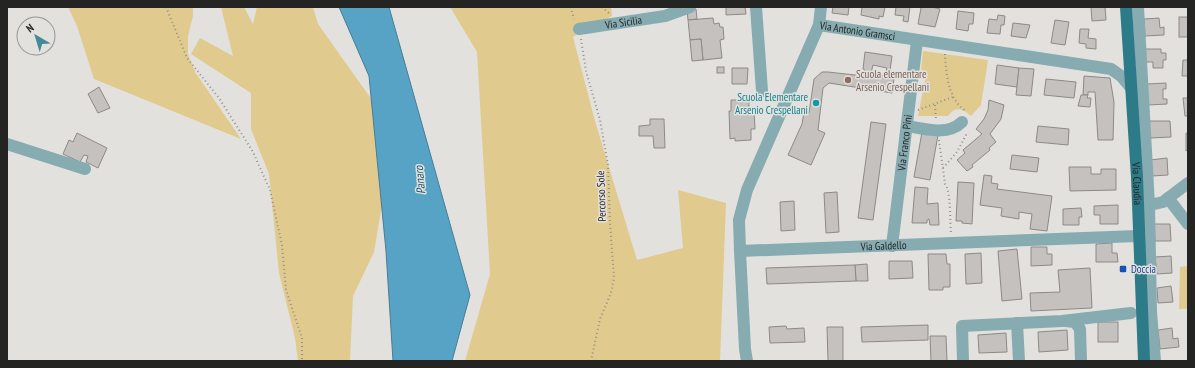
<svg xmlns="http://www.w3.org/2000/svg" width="1195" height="368" font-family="'PT Sans Narrow',sans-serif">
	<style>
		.green { fill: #e1ca8d }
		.water { fill: #57a3c6; stroke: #487d95 }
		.building { fill: #c4c1be; stroke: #8d8987; fill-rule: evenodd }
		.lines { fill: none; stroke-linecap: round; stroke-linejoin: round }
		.path { stroke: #91908d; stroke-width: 2; stroke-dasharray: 1 3; stroke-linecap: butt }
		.minor { stroke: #86abb1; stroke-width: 12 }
		.major { stroke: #2d7b88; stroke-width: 12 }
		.education-dot { fill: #8d6e63; stroke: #e3e1dd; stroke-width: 1.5 }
		.culture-dot { fill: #0f9aa8; stroke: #e3e1dd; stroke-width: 1.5 }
		.transit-dot { fill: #1a4fb4; stroke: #e3e1dd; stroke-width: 1.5 }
		.labels { text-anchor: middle; stroke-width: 3; stroke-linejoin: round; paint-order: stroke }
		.street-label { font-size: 11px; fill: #242422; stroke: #e3e1dd }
		.education-label { font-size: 11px; fill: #785e54; stroke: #e3e1dd; text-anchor: start }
		.culture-label { font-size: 11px; fill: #0d838f; stroke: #e3e1dd; text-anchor: end }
		.transit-label { font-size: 11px; fill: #164399; stroke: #e3e1dd; text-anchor: start }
		.water-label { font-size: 12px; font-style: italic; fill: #1b5770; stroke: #e3e1dd }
	</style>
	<rect width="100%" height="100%" fill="#e3e1dd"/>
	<g class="green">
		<path d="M68 7H193V16L188 36V54L195 72 241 139 94 79 77 26Z"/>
		<path d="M221 7H244L253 24 257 7H313L318 24 372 100 385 187 374 252 353 296 350 361H298L295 338 279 273 269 174 251 129V93L191 54 200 38 233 56Z"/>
		<path d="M450 7H611L612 16 573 37 595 121 637 260 683 248 678 190 726 203 720 361H465L490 274 477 52Z"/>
		<path d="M923 51 988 60 981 105 971 116C962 108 955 106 948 116H918L927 71 921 70Z"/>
		<path d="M1188 251V309H1179L1180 267 1187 266Z"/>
	</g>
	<path class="water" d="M339 7H389L470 295 452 361H393L386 251 369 76Z"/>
	<g class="building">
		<path d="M726 7H745L746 14 726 15Z"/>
		<path d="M833 7H849L848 15 832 13Z"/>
		<path d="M862 7H885L883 17 879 16V19L861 15Z"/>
		<path d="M896 7H910L908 22 903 21 904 16 895 15Z"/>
		<path d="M932 7 940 9 935 27 918 24 921 8 919 7Z"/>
		<path d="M1091 7H1105L1106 20 1092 21Z"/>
		<path d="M696 9 697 19 688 20 687 10Z"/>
		<path d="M958 11 974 13 973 24H969L968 31 956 29Z"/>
		<path d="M998 15 1005 16 1004 25H1001L1000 34 987 33 989 19 997 20Z"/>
		<rect x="1179" y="17" width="9" height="20"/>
		<path d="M713 18 714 24 719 23 720 27H723L724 39 720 40 722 58 703 60 701 39 690 40 688 20Z"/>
		<path d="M1159 18 1160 28 1164 27V35L1145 36 1144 19Z"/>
		<path d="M1055 20 1069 22 1065 45 1051 43Z"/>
		<path d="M1013 23 1030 25 1026 38 1011 36Z"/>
		<path d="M1080 29H1089L1088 38 1096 39V49L1086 48V44L1079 43Z"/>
		<path d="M701 39 703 60 692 61 690 40Z"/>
		<path d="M1145 49H1161V53H1166V60H1163V68H1153V62H1145Z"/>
		<path d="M865 52 892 56 889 78 894 79 892 93 829 83 823 88 818 130 825 133 811 165 788 155 802 124 804 112 809 113 814 79 822 72H828L864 76 865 70 863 69ZM873 65 887 68 885 76 871 73Z"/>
		<path d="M1183 60H1188V76H1182Z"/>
		<path d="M997 65 1019 68 1017 87 995 84Z"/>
		<rect x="717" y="67" width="7" height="6"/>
		<path d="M732 68H748L747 84H732Z"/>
		<path d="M1019 68 1034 69 1031 96 1016 95Z"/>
		<path d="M1084 76 1110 78 1114 102 1113 140H1098L1095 92H1088V95H1083Z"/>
		<path d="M1046 79 1076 82 1074 98 1044 95Z"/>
		<path d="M1166 83V89H1163V99H1167V104L1148 105 1147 84Z"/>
		<path d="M99 87 110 108 98 113 88 94Z"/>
		<path d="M1081 95H1088L1087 98H1091L1090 107 1078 106Z"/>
		<path d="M1183 98H1188V116H1185Z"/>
		<path d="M731 100H749V108H754L755 129H751V140L735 141V138L730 139 729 111H731Z"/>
		<path d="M989 100 1004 105 1001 119 990 134 996 142 989 148 990 150 972 165 973 167 967 171 957 160 965 153 963 150 982 134 976 129 984 119 988 110Z"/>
		<path d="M650 119H664L665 148H654L653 136H639V126L650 125Z"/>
		<path d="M1149 121H1170L1171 137 1150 138Z"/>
		<path d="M871 122 886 124 873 220 858 218Z"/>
		<path d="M1038 126 1069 129 1068 145 1036 142Z"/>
		<path d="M922 132 938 135 930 180 914 177Z"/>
		<path d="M77 133 107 148 98 168 86 162 88 156 84 155 80 162 63 154 69 140 73 142Z"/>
		<path d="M1186 133H1188V150L1186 151Z"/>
		<path d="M1012 155 1039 158 1037 172 1010 169Z"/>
		<path d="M1167 158 1168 175 1152 176 1150 160Z"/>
		<path d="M1069 167H1091V174H1101V169H1116V190L1070 191Z"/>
		<path d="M984 175 992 176 991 183 998 184 997 189 1052 196 1047 231 1030 229 1032 214 1019 212V219L1001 216 1002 208 980 205Z"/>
		<path d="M958 182 974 183 972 224 962 223V221H956Z"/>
		<path d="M915 187 928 188 927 204 938 203 939 225H930L929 219 927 220V223H912Z"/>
		<path d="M837 192 839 232 826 233 824 193Z"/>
		<path d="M794 201 795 230 781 231 780 202Z"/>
		<path d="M1118 205V224H1100V215H1094V206Z"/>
		<path d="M1081 208 1082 217H1079V225H1063V209Z"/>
		<path d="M1154 224H1170L1171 241H1155Z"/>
		<path d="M1112 243V253H1117L1118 262H1096V244Z"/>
		<path d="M1031 247H1047V254H1052V265L1031 266Z"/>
		<path d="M1017 249 1022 299 1002 301 998 251Z"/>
		<path d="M981 253 982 283 966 284 965 254Z"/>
		<path d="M928 254H946L947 264H950V287H943V290H929Z"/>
		<path d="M1171 256 1172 273 1157 274 1155 257Z"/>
		<path d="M889 261H912L913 278 889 279Z"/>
		<path d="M867 264 868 281H856L855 265Z"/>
		<path d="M855 265 856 281 767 284 766 268Z"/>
		<path d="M1090 268 1092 308 1031 311 1030 293 1060 292 1058 270Z"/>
		<path d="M1171 286 1173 302 1158 303 1157 288Z"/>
		<rect x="1098" y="322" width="20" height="20"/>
		<path d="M928 325V340L862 342 861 327Z"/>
		<path d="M786 326 787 329 804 328 805 342 770 343 769 327Z"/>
		<path d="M827 327H843V361H828Z"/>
		<path d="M1172 328 1173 339 1178 338 1179 347 1160 349 1158 330Z"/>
		<path d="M1067 330 1068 350 1039 352 1038 332Z"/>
		<path d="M1006 333 1007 352 979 353 978 335Z"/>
		<path d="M930 336H946L947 361H931Z"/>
	</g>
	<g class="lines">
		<g class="path">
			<path d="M166 7 187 58 219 98 253 152 270 190 282 245 286 290 302 338V361"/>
			<path d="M571 7 574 19"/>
			<path d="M602 7 610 14"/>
			<path d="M581 39 586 71 600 120 608 165 610 223 614 278 611 293 600 319 591 361"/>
			<path d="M945 54C946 73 948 100 966 111"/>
			<path d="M935 105 936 120"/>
			<path d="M918 110 953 97"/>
			<path d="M939 140 945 184C951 190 950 224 951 234"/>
			<path d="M943 168 957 152 967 133"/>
		</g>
		<g class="minor">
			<path d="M756 7 762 91"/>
			<path d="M1138 7 1149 205 1151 312 1155 361"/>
			<path d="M819 25 821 7"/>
			<path id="s1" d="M579 29 665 16 690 7"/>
			<path d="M907 126C924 129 948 136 962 122"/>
			<path d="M7 144 85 169"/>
			<path d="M1168 198 1188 224"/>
			<path d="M1141 207 1163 202 1188 183"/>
			<path id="s2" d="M892 246 917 41"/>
			<path id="s3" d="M740 251 739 220 747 190 819 25 1111 69 1121 76 1131 88"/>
			<path d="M1066 321 1075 322 1080 329 1081 361"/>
			<path d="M1017 323 1019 361"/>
			<path id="s4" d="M747 361 745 349 740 251 1138 236"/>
			<path d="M963 361 962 326 1062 321 1131 313"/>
		</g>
		<path class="major" id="s5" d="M1126 7 1137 177 1144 361"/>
	</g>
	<circle class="education-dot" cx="848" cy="80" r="4"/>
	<circle class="culture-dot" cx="816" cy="103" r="4"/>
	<rect class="transit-dot" x="1119" y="265" width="8" height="8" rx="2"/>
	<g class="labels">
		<g class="street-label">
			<text dy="4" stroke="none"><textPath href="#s1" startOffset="45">Via Sicilia</textPath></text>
			<text dy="4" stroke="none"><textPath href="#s3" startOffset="281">Via Antonio Gramsci</textPath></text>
			<text dy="4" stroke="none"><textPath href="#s2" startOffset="104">Via Franco Pini</textPath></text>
			<text dy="4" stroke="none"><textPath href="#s5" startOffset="177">Via Claudia</textPath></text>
			<text transform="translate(601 196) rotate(-92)" y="4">Percorso Sole</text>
			<text dy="4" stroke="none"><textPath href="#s4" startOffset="254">Via Galdello</textPath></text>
		</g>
		<g class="education-label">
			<text x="856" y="78">Scuola elementare<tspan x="856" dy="13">Arsenio Crespellani</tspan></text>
		</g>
		<g class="culture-label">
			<text x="808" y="101">Scuola Elementare<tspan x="808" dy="13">Arsenio Crespellani</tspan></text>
		</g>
		<g class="transit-label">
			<text x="1131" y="273">Doccia</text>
		</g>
		<g class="water-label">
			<text transform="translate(420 180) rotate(-95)" y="4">Panaro</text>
		</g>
	</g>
	<rect width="1195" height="368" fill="none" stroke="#242422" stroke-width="16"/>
	<g transform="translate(36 36) rotate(322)"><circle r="19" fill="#e3e1dd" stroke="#979592"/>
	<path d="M0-3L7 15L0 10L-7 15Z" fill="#458a97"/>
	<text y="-6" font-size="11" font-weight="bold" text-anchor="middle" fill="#242422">N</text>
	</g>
</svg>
